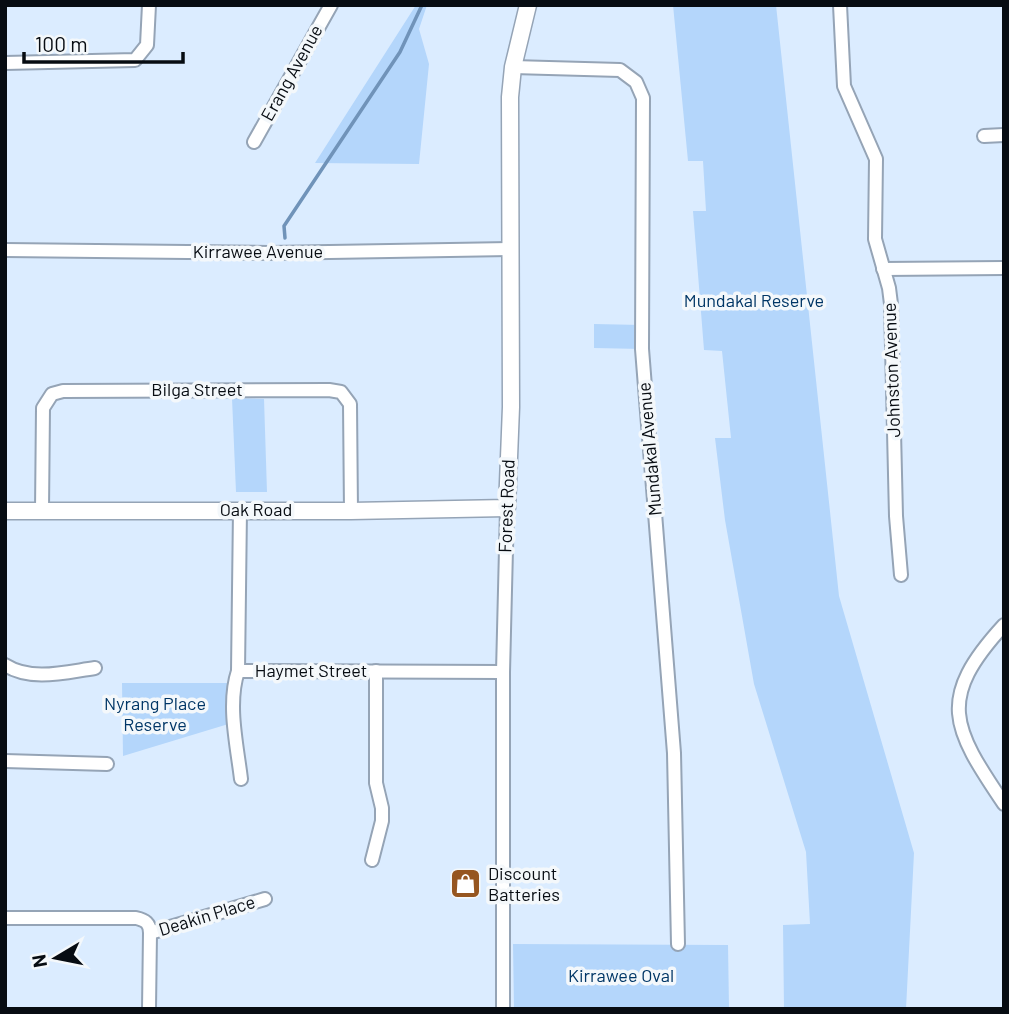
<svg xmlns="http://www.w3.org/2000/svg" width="1009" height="1014" font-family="Barlow,sans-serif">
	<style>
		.green { fill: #b4d6fb }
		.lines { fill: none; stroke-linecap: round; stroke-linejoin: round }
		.stream { stroke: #7093b9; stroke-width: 3.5 }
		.minor-casing { stroke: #95a4b6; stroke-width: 16 }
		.tertiary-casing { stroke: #95a4b6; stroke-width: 19 }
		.minor { stroke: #fff; stroke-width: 12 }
		.tertiary { stroke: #fff; stroke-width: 16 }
		.labels { text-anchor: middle; stroke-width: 7; stroke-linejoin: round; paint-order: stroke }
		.street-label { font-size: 18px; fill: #070c12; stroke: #f4f8fb }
		.park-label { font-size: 18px; fill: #003666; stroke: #f4f8fb }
		.poi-label { font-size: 18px; fill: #070c12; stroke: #f4f8fb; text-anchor: start }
	</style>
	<rect width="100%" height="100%" fill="#dbecff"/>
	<g class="green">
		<path d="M416 5H427L419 29 429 64 419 164 315 163Z"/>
		<path d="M673 5H776L839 596 914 853 906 1009H784L783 925 810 924 806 852 754 684 725 520 715 438H731L722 351 704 350 693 211H706L703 161H688Z"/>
		<path d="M594 324 642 325V349L594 348Z"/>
		<path d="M232 398 264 399 267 492H236Z"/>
		<path d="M122 683H234L235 722 123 756Z"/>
		<path d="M513 944 728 945 729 1009H514Z"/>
	</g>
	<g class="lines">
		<path class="stream" d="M285 238 284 226 400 52 422 5"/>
		<defs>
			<g id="minor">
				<path d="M840 5 844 86 876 159 875 239 889 288 891 304 896 516 901 575"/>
				<path d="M5 63 135 60 147 45 149 5"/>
				<path d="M513 67 620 70 636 82 643 98 642 349 674 753 678 944"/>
				<path d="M984 136 1004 135"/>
				<path d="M254 142 331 5"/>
				<path d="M5 250 269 253 510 249"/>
				<path d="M883 269 1004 268"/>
				<path d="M240 510 238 671 503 672"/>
				<path d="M42 511 43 408 52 394 63 391 329 390 341 392 350 404 351 511"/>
				<path d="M1004 625C936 699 952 727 1004 804"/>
				<path d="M5 665C32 682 66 672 95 668"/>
				<path d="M238 671C227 704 237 745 241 779"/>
				<path d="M5 761 107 764"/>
				<path d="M372 860 382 821V808L376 783V671"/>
				<path d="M5 918H136C145 920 150 923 150 933L149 1009"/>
				<path d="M150 933 265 899"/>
				<path d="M503 1009V672L507 508"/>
			</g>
			<path id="tertiary" d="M5 511H351L507 508 511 407 510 97 513 67 528 5"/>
		</defs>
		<use href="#minor" class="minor-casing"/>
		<use href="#tertiary" class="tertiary-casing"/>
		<use href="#minor" class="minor"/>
		<use href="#tertiary" class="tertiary"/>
	</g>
	<defs>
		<symbol id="shop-square" viewBox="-11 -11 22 22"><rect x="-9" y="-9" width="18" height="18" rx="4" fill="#965620" stroke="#f4f8fb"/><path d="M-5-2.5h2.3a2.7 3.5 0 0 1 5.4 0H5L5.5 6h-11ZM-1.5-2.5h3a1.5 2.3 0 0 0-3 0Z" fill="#fff"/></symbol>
	</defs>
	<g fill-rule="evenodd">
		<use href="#shop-square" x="448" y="866" width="35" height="35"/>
	</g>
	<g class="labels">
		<g class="street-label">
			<text transform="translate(292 73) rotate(-61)" y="6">Erang Avenue</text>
			<text x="258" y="258">Kirrawee Avenue</text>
			<text transform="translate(892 370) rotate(-92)" y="6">Johnston Avenue</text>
			<text x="197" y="396">Bilga Street</text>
			<text transform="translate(650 449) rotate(-95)" y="6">Mundakal Avenue</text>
			<text transform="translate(507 506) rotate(-88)" y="6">Forest Road</text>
			<text x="256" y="516">Oak Road</text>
			<text x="311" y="677">Haymet Street</text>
			<text transform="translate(207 916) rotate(-17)" y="6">Deakin Place</text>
		</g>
		<g class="park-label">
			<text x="754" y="307">Mundakal Reserve</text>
			<text x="155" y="710">Nyrang Place<tspan x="155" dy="21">Reserve</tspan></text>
			<text x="621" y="982">Kirrawee Oval</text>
		</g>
		<g class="poi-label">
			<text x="488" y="880">Discount<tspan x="488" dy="21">Batteries</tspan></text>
		</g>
	</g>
	<rect width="1009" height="1014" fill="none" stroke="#070c12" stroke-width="14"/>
	<g transform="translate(56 958) rotate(260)" stroke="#f4f8fb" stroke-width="5" paint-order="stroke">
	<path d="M0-5L12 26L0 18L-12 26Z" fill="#070c12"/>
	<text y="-10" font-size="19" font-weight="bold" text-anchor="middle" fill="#070c12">N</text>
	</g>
	<path d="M24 52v10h159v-10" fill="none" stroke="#070c12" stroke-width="3.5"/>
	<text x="35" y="52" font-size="21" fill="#070c12" stroke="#f4f8fb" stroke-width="5" paint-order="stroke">100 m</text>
</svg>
